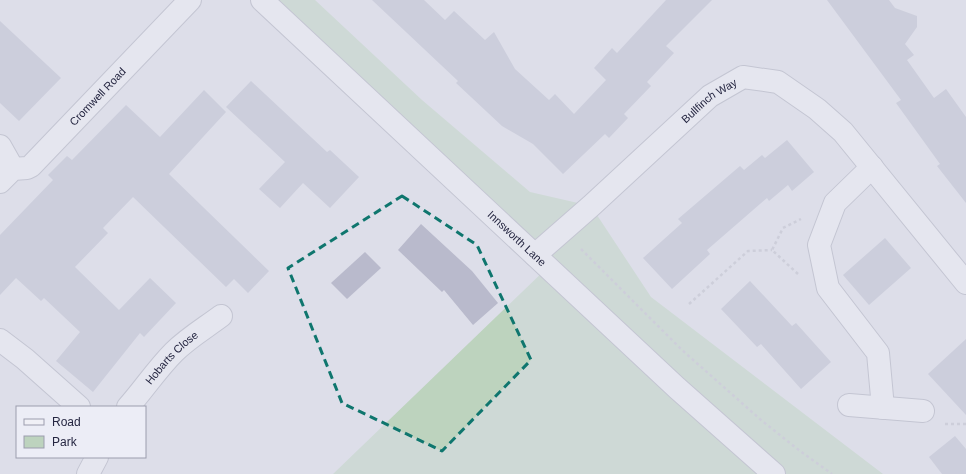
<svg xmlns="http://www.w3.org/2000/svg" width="966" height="474" font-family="Helvetica,sans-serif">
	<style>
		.green { fill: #bdd3be }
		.building { fill: #b9bacc }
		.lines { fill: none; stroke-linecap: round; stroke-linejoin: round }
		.minor-casing { stroke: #a6a7b7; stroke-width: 24 }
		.tertiary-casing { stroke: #a6a7b7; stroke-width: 24 }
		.path { stroke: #bbbbc7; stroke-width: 2.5; stroke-dasharray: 3 3; stroke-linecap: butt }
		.minor { stroke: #f0f0f6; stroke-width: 22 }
		.tertiary { stroke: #f0f0f6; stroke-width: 22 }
		.marked { fill: none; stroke: #0f766e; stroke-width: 3; stroke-dasharray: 8 5; stroke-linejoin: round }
		.labels { text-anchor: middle; stroke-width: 3; stroke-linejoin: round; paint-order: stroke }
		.street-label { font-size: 11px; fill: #252641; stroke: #ecedf6 }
	</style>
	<rect width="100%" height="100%" fill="#dddee9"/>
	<path class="green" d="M262 0H315L422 100 530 192 591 206 651 297 883 474H333L548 267Z"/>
	<g class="building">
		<path d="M372 0H424L445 20 454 11 485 40 494 32 515 69 549 100 555 94 574 114 606 80 594 68 612 48 617 53 666 0H712L666 46 674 53 647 82 651 86 624 114 628 118 609 138 605 134 563 174 533 144 502 126 456 83 458 81Z"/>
		<path d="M827 0H889L895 8 917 16V27L905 44 914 55 907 60 934 98 946 89 966 117V203L937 166 940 164 896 103 901 100Z"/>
		<path d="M0 21 61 78 19 121 0 103Z"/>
		<path d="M251 81 327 152 330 150 359 177 330 208 303 183 280 208 259 189 285 162 226 107Z"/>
		<path d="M204 90 226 112 169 174 269 271 248 293 234 279 226 287 133 197 103 228 108 233 75 267 119 310 150 278 176 303 144 337 140 333 93 392 56 361 80 332 44 298 41 301 16 278 0 295V235L53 180 48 175 67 156 72 160 126 105 160 137Z"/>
		<path d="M787 140 814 172 792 191 788 185 769 201 767 198 707 250 710 254 672 289 643 258 682 223 678 219 740 166 744 170 762 155 765 158Z"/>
		<path d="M421 224 472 271 498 303 473 325 444 290 442 292 398 250Z"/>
		<path d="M885 238 911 268 869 305 843 275Z"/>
		<path d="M365 252 381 268 347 299 331 283Z"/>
		<path d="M750 281 792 326 796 323 831 362 801 389 761 344 757 347 721 309Z"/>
		<path d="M966 339V415L928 374Z"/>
		<path d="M955 436 966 449V474H942L929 457Z"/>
	</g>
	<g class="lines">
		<defs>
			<g id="minor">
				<path d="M0 146 13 169"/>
				<path d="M872 167 835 203 819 245 828 288 878 353 883 408"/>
				<path id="s1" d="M0 182 13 169 27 168 31 166 190 0"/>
				<path id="s2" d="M535 255 591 206 710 96 743 77 778 82 817 109 843 132 966 283"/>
				<path d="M0 340 25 359 79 407"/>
				<path d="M849 405 923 411"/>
				<path id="s3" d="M128 407C144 389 157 369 174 352 188 338 205 328 221 316"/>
				<path d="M88 474 97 457"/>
			</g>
			<g id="tertiary">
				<path id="s4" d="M262 0 677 388 774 474"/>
			</g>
		</defs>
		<use href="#minor" class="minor-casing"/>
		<use href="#tertiary" class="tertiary-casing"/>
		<g class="path">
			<path d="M581 249 682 350 761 420 800 451 832 474"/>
			<path d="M798 274 772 250 783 228 801 219"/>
			<path d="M689 304 748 251 772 250"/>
			<path d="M945 424H966"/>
		</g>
		<use href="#minor" class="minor"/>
		<use href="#tertiary" class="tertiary"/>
	</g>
	<path d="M0 0H966V474H0ZM402 196 477 245 531 360 442 451 342 403 288 268Z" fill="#dddee9" fill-opacity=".55" fill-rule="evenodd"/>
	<path class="marked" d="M402 196 477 245 531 360 442 451 342 403 288 268Z"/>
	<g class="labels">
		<g class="street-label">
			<text dy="4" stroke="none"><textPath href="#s1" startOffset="133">Cromwell Road</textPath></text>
			<text dy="4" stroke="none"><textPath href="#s2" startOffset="233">Bullfinch Way</textPath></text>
			<text dy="4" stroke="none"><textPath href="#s4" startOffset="349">Innsworth Lane</textPath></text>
			<text dy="4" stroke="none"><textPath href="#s3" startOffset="66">Hobarts Close</textPath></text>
		</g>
	</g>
	<rect x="16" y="406" width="130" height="52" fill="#ecedf6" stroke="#9c9dae"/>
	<rect x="24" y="419" width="20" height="6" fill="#f0f0f6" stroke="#9c9dae"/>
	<text x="52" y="426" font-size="12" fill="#252641">Road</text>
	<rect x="24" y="436" width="20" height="12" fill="#bdd3be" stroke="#9c9dae"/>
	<text x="52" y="446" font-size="12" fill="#252641">Park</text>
</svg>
